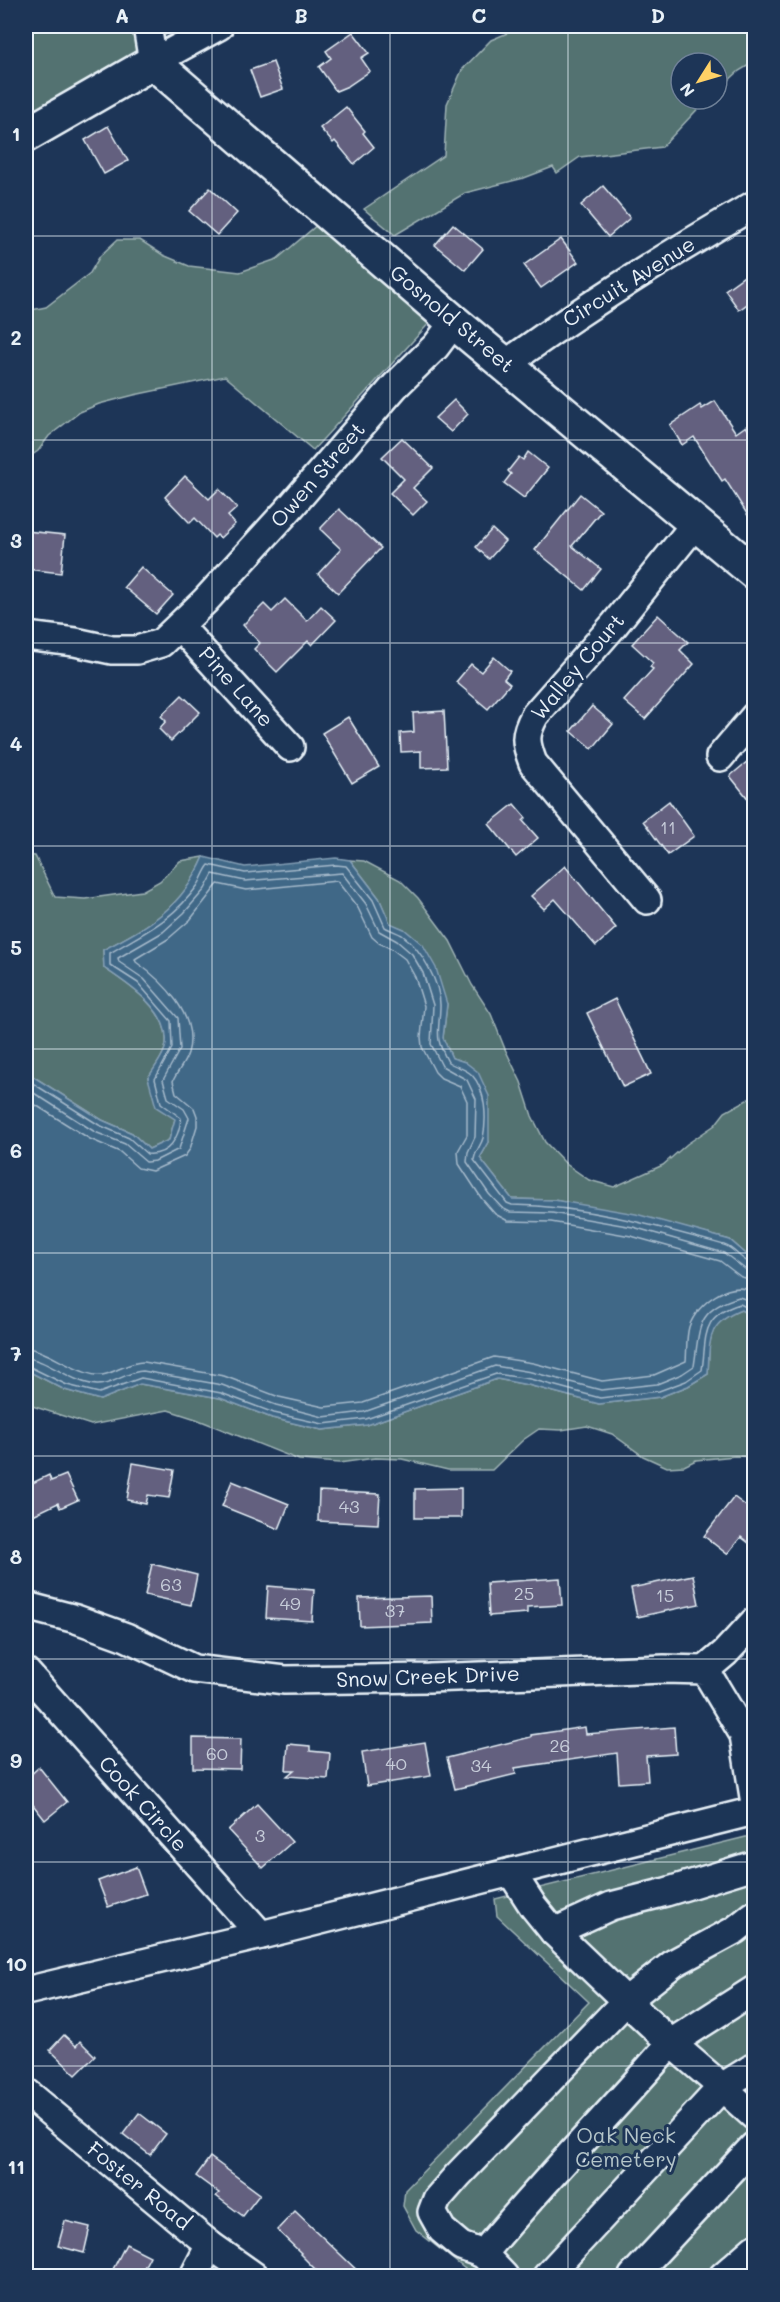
<svg xmlns="http://www.w3.org/2000/svg" width="780" height="2302" font-family="Mali,sans-serif">
	<style>
		.green { fill: #537271; stroke: #9eb2b4; stroke-width: 1.5 }
		.water { fill: #406787; stroke: #839eb4; stroke-width: 1.5 }
		.lines { fill: none; stroke-linecap: round; stroke-linejoin: round }
		.shore { stroke: #a5bacb; stroke-width: 1.5 }
		.building { fill: #63607f; stroke: #e8f1f8; stroke-width: 1.5 }
		.minor-casing { stroke: #e8f1f8; stroke-width: 32 }
		.major-casing { stroke: #e8f1f8; stroke-width: 38 }
		.minor { stroke: #1d3557; stroke-width: 27 }
		.major { stroke: #1d3557; stroke-width: 33 }
		.grid { fill: none; stroke: #e8f1f8; stroke-width: 1.5; stroke-opacity: 0.55 }
		.labels { text-anchor: middle; stroke-width: 6; stroke-linejoin: round; paint-order: stroke }
		.number-label { font-size: 18px; fill: #c7cdda }
		.street-label { font-size: 21px; fill: #e8f1f8; stroke: #1d3557 }
		.park-label { font-size: 21px; fill: #b4c5c9; stroke: #1d3557 }
		.neatline { fill: none; stroke: #e8f1f8; stroke-width: 2 }
		.grid-label { font-size: 20px; text-anchor: middle; font-weight: bold; fill: #e8f1f8 }
	</style>
	<rect width="100%" height="100%" fill="#1d3557"/>
	<filter id="ink" filterUnits="userSpaceOnUse"><feTurbulence type="fractalNoise" baseFrequency=".0167" numOctaves="2"/><feDisplacementMap in="SourceGraphic" scale="12" xChannelSelector="R" yChannelSelector="G"/><feConvolveMatrix kernelMatrix="1 2 1 2 8 2 1 2 1" color-interpolation-filters="sRGB"/></filter>
	<g filter="url(#ink)">
		<g class="green">
			<path d="M26 26H181L26 115Z"/>
			<path d="M524 26H754V62L739 71 717 91V63H681V99H707L662 147 580 157 557 173 553 167 524 178 465 193 395 235 364 209 444 155 447 104 462 70 491 40Z"/>
			<path d="M317 225 432 320 313 450 225 376 134 395 99 404 80 412 49 436 38 451 26 459V311L46 307 90 273 100 256 117 240H140L163 255 189 266 240 272 277 259Z"/>
			<path d="M26 855 35 856 55 897 85 899 142 891 160 881 180 861 204 857C182 908 150 925 103 950L104 968C128 984 170 1011 166 1044 165 1055 154 1068 148 1078L175 1119 169 1140 149 1149 132 1133 102 1120 26 1072Z"/>
			<path d="M350 860 364 861 400 880 418 898 450 941 472 985 491 1014 505 1049 521 1082 532 1116 545 1142 566 1164 589 1180 614 1187 663 1165 687 1144 715 1125 725 1112 754 1096V1261L730 1240 669 1224 554 1200 512 1199 480 1158 489 1142 465 1062 452 1058 443 1038 447 1004 404 929 390 924 379 898Z"/>
			<path d="M741 1310 754 1317V1457L735 1456 696 1460 684 1466 667 1467 643 1456 612 1434 587 1426 561 1430 539 1429 523 1440 492 1470H448L402 1459 375 1458 339 1463 299 1460 196 1419 168 1410 91 1425 26 1404V1370L65 1390 100 1400 140 1384 220 1398 272 1418 322 1430 367 1425 497 1379 528 1385 599 1404 660 1397 688 1386 708 1374C710 1340 705 1324 741 1310Z"/>
			<path d="M754 1835V2276H474L416 2230 403 2206 405 2190 589 2002 497 1916 495 1899Z"/>
		</g>
		<path class="water" d="M204 857 245 867 336 858 350 860 379 898 390 923 404 929 423 945 436 968 447 1004 443 1038 452 1058 465 1062 478 1072 489 1096V1142L480 1158 512 1199 554 1200 636 1214 730 1240 754 1261V1317L741 1310C706 1324 710 1340 708 1374L688 1386 660 1397 599 1404 528 1385 497 1379 367 1425 322 1430 272 1418 220 1398 140 1384 100 1400 65 1390 26 1370V1072L102 1120 132 1133 149 1149 169 1140 175 1119 156 1107 148 1078C154 1068 165 1055 166 1044 170 1011 128 984 104 968L103 950C150 925 182 908 204 857Z"/>
		<g class="lines">
			<g class="shore">
				<path d="M26 1079 99 1125 129 1138 147 1154C169 1156 179 1138 181 1118L161 1103 155 1079 172 1048 171 1021 138 983 110 965V953C146 931 171 922 198 885 202 879 204 871 209 865L245 873 336 865 346 866 373 900 385 927C390 930 396 932 402 935 421 948 441 984 440 1007 439 1035 434 1036 448 1062 455 1067 465 1068 472 1075 486 1090 487 1119 483 1138 481 1146 475 1151 474 1160L507 1203 512 1205C586 1206 653 1225 724 1245 735 1248 743 1263 754 1264"/>
				<path d="M26 1088 95 1132 125 1144 146 1162 155 1161 179 1149 189 1118 184 1109 168 1098 163 1080 180 1049 178 1018 144 979 119 962 118 958 163 932 184 913 205 889 213 874 245 881 342 873 366 904 379 931 397 941 412 954 423 973 433 1005 431 1044 442 1066 467 1080 476 1099 475 1137 468 1152 467 1162 489 1194 502 1208 510 1212 552 1213 633 1227 724 1253 745 1269 754 1271"/>
				<path d="M26 1099 90 1139 120 1152 138 1168 152 1171 185 1156 190 1149 197 1126V1116L194 1108 176 1093 173 1081C177 1072 185 1063 188 1053 199 1016 163 981 136 962L135 959 168 939 190 920 218 884 246 890 337 881 358 908 372 937 379 943 392 949 405 959 415 977 424 1006 421 1037 422 1047 435 1072 441 1078 460 1086 467 1101V1135L458 1151 459 1164 482 1199 495 1214 508 1221 551 1222 631 1236 720 1261 741 1277 754 1280"/>
				<path d="M26 1348C46 1349 71 1371 95 1375 109 1378 127 1361 144 1362L224 1376 279 1397 324 1407 363 1403 494 1357 533 1363 602 1381 654 1375 686 1361C687 1350 686 1338 689 1327 697 1303 730 1279 754 1292"/>
				<path d="M26 1358C47 1359 71 1383 97 1385 112 1386 127 1371 143 1371L222 1385 276 1405 323 1417 364 1412 495 1366 531 1372 601 1390 657 1384 682 1374 694 1366C700 1329 695 1310 739 1297L754 1302"/>
				<path d="M26 1365 67 1385 99 1393 141 1378 221 1393 274 1413 323 1424 366 1419 496 1374 530 1379 600 1398 659 1391 686 1381 702 1370C707 1336 700 1316 740 1304L754 1311"/>
			</g>
		</g>
		<g class="building">
			<path d="M353 32 369 53 361 58 370 71 348 86 336 91 319 67 331 58 326 51Z"/>
			<path d="M273 62 283 89 260 97 250 70Z"/>
			<path d="M346 107 365 131 363 133 374 147 354 164 335 141 333 143 320 128Z"/>
			<path d="M108 126 128 161 104 174 85 140Z"/>
			<path d="M603 186 630 218 608 237 581 205Z"/>
			<path d="M210 188 237 213 217 235 189 211Z"/>
			<path d="M453 224 483 249 465 270 435 245Z"/>
			<path d="M561 239 578 262 541 288 524 265Z"/>
			<path d="M754 269V299L739 310 725 290Z"/>
			<path d="M454 400 468 414 451 432 435 418Z"/>
			<path d="M715 401 736 433 746 426 754 439V525L725 479 722 481 694 437 682 445 670 425 700 405 702 409Z"/>
			<path d="M402 438 433 468 413 488 427 501 413 515 390 493 404 479 382 457Z"/>
			<path d="M528 452 548 468 524 498 504 483 511 474 508 471 519 457 523 460Z"/>
			<path d="M185 476 209 499 219 489 237 508 228 516 235 524 220 538 217 535 214 538 195 518 190 523 165 497Z"/>
			<path d="M580 494 601 511 572 546 601 569 584 590 535 550Z"/>
			<path d="M339 509 381 548 338 593 318 574 341 549 320 529Z"/>
			<path d="M492 529 505 541 489 559 476 547Z"/>
			<path d="M26 531 65 535 61 573 26 569Z"/>
			<path d="M141 567 173 595 156 614 124 587Z"/>
			<path d="M285 599 307 621 321 606 336 620 312 645 308 641 277 672 254 649 260 643 243 625 264 604 272 612Z"/>
			<path d="M658 615 688 642 680 650 694 664 645 719 624 701 653 669 650 667 653 663 632 644Z"/>
			<path d="M494 657 510 671 504 679 510 684 488 709 456 682 471 664 481 672Z"/>
			<path d="M182 695 200 712 171 741 159 729 166 721 161 716Z"/>
			<path d="M592 706 613 724 592 749 571 731Z"/>
			<path d="M444 711 447 767 421 768V751L401 752 400 733 414 732 413 713Z"/>
			<path d="M348 717 379 767 352 783 322 733Z"/>
			<path d="M754 756V806L730 776Z"/>
			<path d="M669 801 694 836 668 855 643 821Z"/>
			<path d="M514 804 526 818 523 821 538 838 516 857 489 824Z"/>
			<path d="M565 866 616 928 596 946 555 899 544 909 531 896Z"/>
			<path d="M615 999 651 1074 623 1087 587 1013Z"/>
			<path d="M133 1463 174 1470 169 1498 148 1495 146 1504 127 1500Z"/>
			<path d="M49 1475 51 1481 66 1475 78 1500 60 1508 58 1503 31 1516 26 1503V1486Z"/>
			<path d="M232 1481 289 1504 279 1529 222 1506Z"/>
			<path d="M461 1488V1518H415V1489Z"/>
			<path d="M319 1491 380 1494 378 1524 318 1521Z"/>
			<path d="M734 1497 754 1512V1547L741 1537 727 1554 704 1536Z"/>
			<path d="M152 1564 197 1575 191 1605 145 1595Z"/>
			<path d="M693 1575 699 1604 637 1617 631 1588Z"/>
			<path d="M560 1578 562 1605 527 1607V1613L489 1616 487 1583Z"/>
			<path d="M268 1586 314 1590 312 1621 266 1618Z"/>
			<path d="M431 1596 432 1623 360 1626 359 1598Z"/>
			<path d="M585 1727 586 1734 674 1727 676 1754 646 1756 648 1781 619 1783 617 1753 515 1768 516 1774 455 1789 447 1758 531 1737V1735Z"/>
			<path d="M193 1738 241 1739 240 1769 193 1768Z"/>
			<path d="M425 1742 431 1776 367 1786 362 1752Z"/>
			<path d="M288 1744 310 1746V1751L330 1753 328 1779 287 1776 294 1770H286Z"/>
			<path d="M39 1767 67 1802 45 1820 26 1796V1779Z"/>
			<path d="M257 1804 292 1842 263 1868 228 1830Z"/>
			<path d="M136 1867 146 1894 108 1907 98 1881Z"/>
			<path d="M64 2035 76 2046 80 2041 95 2056 76 2075 50 2050Z"/>
			<path d="M139 2113 166 2134 150 2155 123 2134Z"/>
			<path d="M210 2157 260 2194 243 2216 216 2196 219 2193 196 2176Z"/>
			<path d="M295 2211 364 2277H323L300 2254 301 2253 277 2230Z"/>
			<path d="M65 2221 90 2227 84 2253 58 2246Z"/>
			<path d="M126 2244 150 2256 139 2277H109Z"/>
		</g>
		<g class="lines">
			<defs>
				<g id="minor">
					<path d="M147 26 153 62 219 26"/>
					<path d="M506 364C586 306 669 254 754 205"/>
					<path d="M180 627 290 747"/>
					<path d="M26 636 75 642 112 650H137L161 643 205 601 288 510 395 386 436 346 454 322"/>
					<path d="M720 757 754 717"/>
					<path d="M647 900 533 763C525 742 524 735 535 715L614 625 696 523"/>
					<path d="M26 1606 76 1619 126 1637 194 1669 285 1680 429 1678 664 1669 705 1670 744 1735 754 1797"/>
					<path d="M705 1670 725 1653 754 1622"/>
					<path d="M26 1672 261 1935"/>
					<path d="M511 1872 533 1906 554 1932 611 1906 666 1892 754 1865"/>
					<path d="M554 1932 626 2001 674 1963 735 1930 754 1915"/>
					<path d="M754 1990 671 2043 722 2087 754 2067"/>
					<path d="M26 1991 261 1935 754 1811"/>
					<path d="M26 2092 210 2245 254 2276"/>
					<path d="M483 2254C543 2181 610 2114 671 2043L626 2001 458 2175 437 2199 432 2212 442 2230 461 2246 483 2254 504 2276"/>
					<path d="M194 2276 210 2245"/>
					<path d="M547 2276 722 2087 754 2116"/>
					<path d="M633 2276 754 2146"/>
					<path d="M723 2276 754 2249"/>
				</g>
				<path id="major" d="M26 135 153 62 454 322 754 572"/>
			</defs>
			<use href="#minor" class="minor-casing"/>
			<use href="#major" class="major-casing"/>
			<use href="#minor" class="minor"/>
			<use href="#major" class="major"/>
		</g>
	</g>
	<path class="grid" d="M212 26V2276M390 26V2276M568 26V2276M26 236H754M26 440H754M26 643H754M26 846H754M26 1049H754M26 1253H754M26 1456H754M26 1659H754M26 1862H754M26 2066H754"/>
	<g class="labels">
		<g class="number-label">
			<text x="668" y="834">11</text>
			<text x="349" y="1513">43</text>
			<text x="171" y="1591">63</text>
			<text x="524" y="1600">25</text>
			<text x="665" y="1602">15</text>
			<text x="290" y="1610">49</text>
			<text x="395" y="1617">37</text>
			<text x="560" y="1752">26</text>
			<text x="217" y="1760">60</text>
			<text x="396" y="1770">40</text>
			<text x="481" y="1772">34</text>
			<text x="260" y="1842">3</text>
		</g>
		<g class="street-label">
			<text transform="translate(629 282) rotate(-32)" y="7">Circuit Avenue</text>
			<text transform="translate(452 319) rotate(40)" y="7">Gosnold Street</text>
			<text transform="translate(318 475) rotate(-49)" y="7">Owen Street</text>
			<text transform="translate(578 667) rotate(-50)" y="7">Walley Court</text>
			<text transform="translate(236 687) rotate(48)" y="7">Pine Lane</text>
			<text transform="translate(428 1677) rotate(-2)" y="7">Snow Creek Drive</text>
			<text transform="translate(143 1804) rotate(48)" y="7">Cook Circle</text>
			<text transform="translate(139 2186) rotate(39)" y="7">Foster Road</text>
		</g>
		<g class="park-label">
			<text x="626" y="2143">Oak Neck<tspan x="626" dy="24">Cemetery</tspan></text>
		</g>
	</g>
	<rect width="780" height="2302" fill="none" stroke="#1d3557" stroke-width="66"/>
	<g transform="translate(699 81) rotate(233)"><circle r="28" fill="#1d3557" stroke="#6e8097" stroke-width="1.5"/>
	<path d="M0-4.5L10 22L0 15L-10 22Z" fill="#ffd166"/>
	<text y="-9" font-size="16" font-weight="bold" text-anchor="middle" fill="#e8f1f8">N</text>
	</g>
	<rect x="33" y="33" width="714" height="2236" class="neatline"/>
	<g class="grid-label">
		<text x="122" y="23">A</text>
		<text x="301" y="23">B</text>
		<text x="479" y="23">C</text>
		<text x="658" y="23">D</text>
		<text x="16" y="141">1</text>
		<text x="16" y="345">2</text>
		<text x="16" y="548">3</text>
		<text x="16" y="751">4</text>
		<text x="16" y="955">5</text>
		<text x="16" y="1158">6</text>
		<text x="16" y="1361">7</text>
		<text x="16" y="1564">8</text>
		<text x="16" y="1768">9</text>
		<text x="16" y="1971">10</text>
		<text x="16" y="2174">11</text>
	</g>
</svg>
